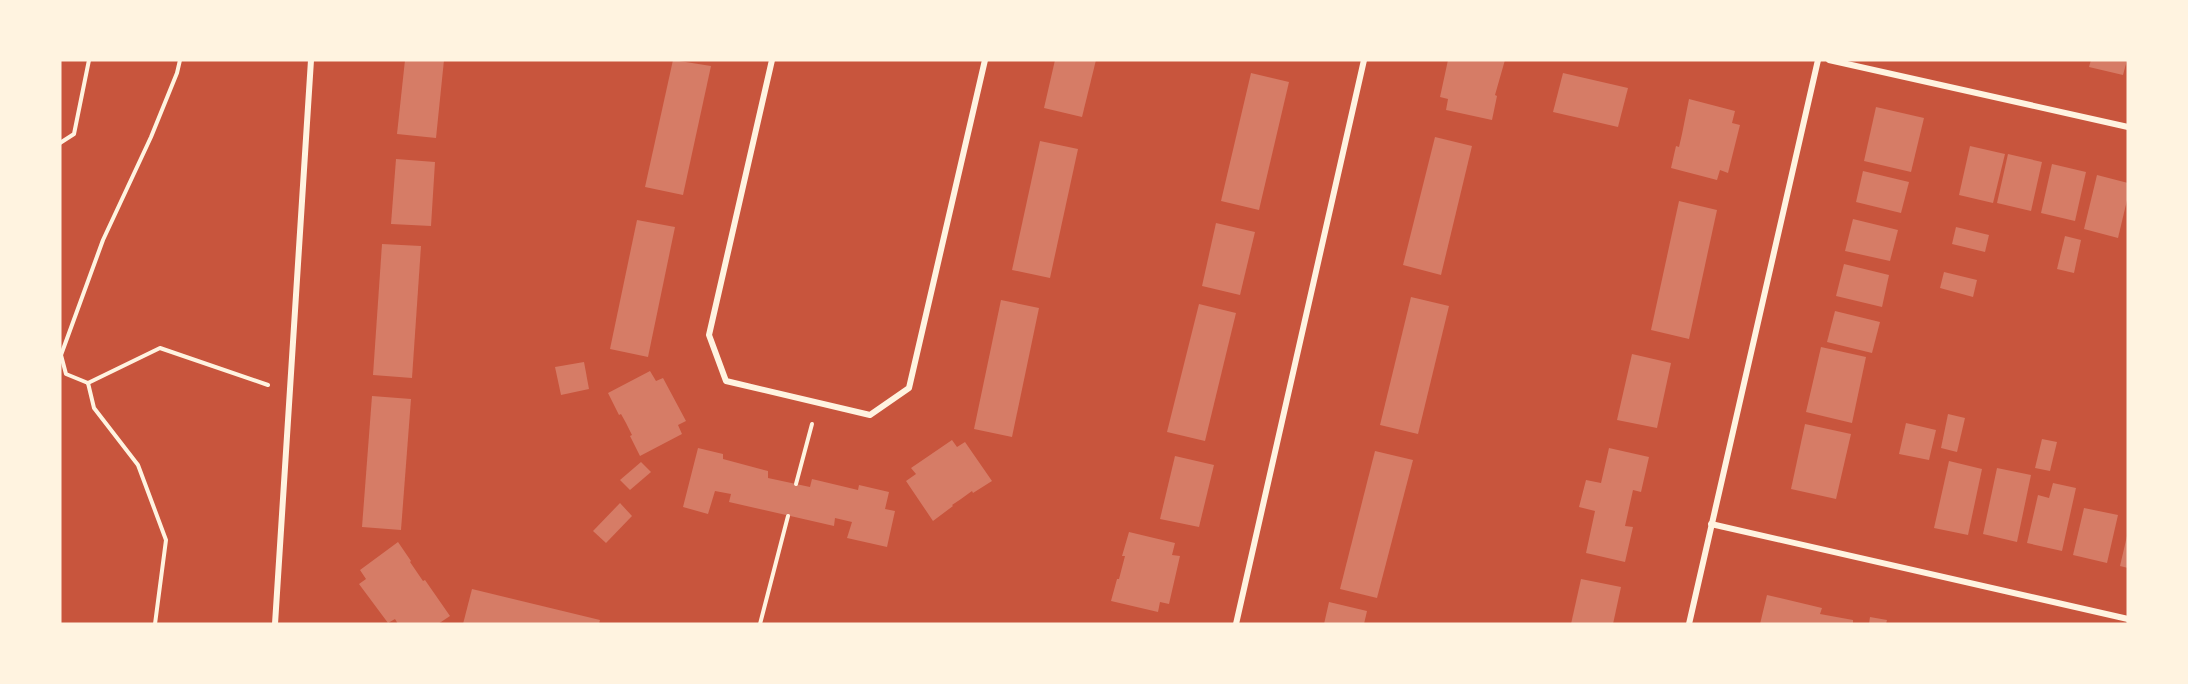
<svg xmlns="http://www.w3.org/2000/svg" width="2188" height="684" font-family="Jost,sans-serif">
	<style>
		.building { fill: #d67c66 }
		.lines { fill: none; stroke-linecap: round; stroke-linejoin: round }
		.path { stroke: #fff3e0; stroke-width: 4 }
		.minor { stroke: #fff3e0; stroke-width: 6 }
	</style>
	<rect width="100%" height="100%" fill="#c8553d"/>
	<g class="building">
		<path d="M405 60H444L436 138 397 134Z"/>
		<path d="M673 60 711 66 683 195 645 187Z"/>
		<path d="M1055 60H1096L1082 117 1044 108Z"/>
		<path d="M1448 60H1505L1495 95 1497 96 1492 120 1446 110 1448 99 1440 97Z"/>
		<path d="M2091 60H2127L2123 75 2089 67Z"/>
		<path d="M1251 73 1289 82 1259 210 1221 201Z"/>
		<path d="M1563 73 1628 88 1618 127 1553 112Z"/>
		<path d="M1689 99 1735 111 1732 123 1740 125 1728 173 1720 170 1717 180 1671 168 1676 146 1679 147 1682 134Z"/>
		<path d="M1876 107 1924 118 1911 172 1864 161Z"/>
		<path d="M1435 137 1472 146 1441 275 1403 265Z"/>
		<path d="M1040 141 1078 149 1050 278 1012 270Z"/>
		<path d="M1970 146 2005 154 1993 203 1959 195Z"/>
		<path d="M2008 154 2042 162 2031 211 1997 203Z"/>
		<path d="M396 159 435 162 431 226 391 224Z"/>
		<path d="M2052 164 2086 172 2075 221 2041 213Z"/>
		<path d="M1863 171 1909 182 1901 213 1856 202Z"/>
		<path d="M2097 175 2128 183V196L2118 238 2084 229Z"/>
		<path d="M1679 201 1717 210 1689 339 1651 330Z"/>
		<path d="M1853 219 1898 230 1890 261 1845 251Z"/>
		<path d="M637 220 675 227 648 357 610 349Z"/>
		<path d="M1216 223 1255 232 1240 295 1202 286Z"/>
		<path d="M1956 227 1989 235 1985 252 1952 244Z"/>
		<path d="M2065 236 2081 240 2074 273 2057 269Z"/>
		<path d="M382 244 421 246 412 378 373 375Z"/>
		<path d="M1844 264 1889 275 1882 307 1836 296Z"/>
		<path d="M1944 272 1977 280 1973 297 1940 288Z"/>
		<path d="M1411 297 1449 306 1418 434 1380 425Z"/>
		<path d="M1001 300 1039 308 1012 437 974 429Z"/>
		<path d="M1199 304 1236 313 1205 441 1167 432Z"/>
		<path d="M1835 311 1880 322 1872 353 1827 342Z"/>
		<path d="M1821 347 1866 357 1852 423 1806 412Z"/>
		<path d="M1632 354 1671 363 1657 428 1617 420Z"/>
		<path d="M584 362 589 389 561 395 555 367Z"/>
		<path d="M650 371 656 381 663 378 686 421 678 425 682 434 640 456 630 436 632 435 626 423 621 414 619 415 608 393Z"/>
		<path d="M372 396 411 399 401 530 362 527Z"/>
		<path d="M1948 414 1965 418 1957 452 1941 448Z"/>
		<path d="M1906 423 1936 430 1929 460 1899 454Z"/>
		<path d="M1805 424 1851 434 1836 499 1791 489Z"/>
		<path d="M2042 439 2057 442 2050 471 2035 468Z"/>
		<path d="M952 440 957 447 965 442 992 481 973 493 972 491 961 499 952 505 953 506 933 521 906 481 916 474 911 468Z"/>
		<path d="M698 448 723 454V459L768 471V478L810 487 812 479 858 490 859 485 889 492 885 509 895 511 887 547 847 538 852 522 835 518 834 526 729 502 731 494 715 491 708 514 683 507Z"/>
		<path d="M1609 448 1649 457 1641 492 1633 490 1625 526 1633 527 1625 562 1586 553 1595 511 1579 507 1586 480 1601 483Z"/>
		<path d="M1375 451 1413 460 1377 598 1340 589Z"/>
		<path d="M1175 456 1214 465 1199 527 1160 519Z"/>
		<path d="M1949 461 1982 469 1968 535 1934 528Z"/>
		<path d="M641 462 651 472 630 490 620 480Z"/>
		<path d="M1997 468 2031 475 2017 542 1983 534Z"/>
		<path d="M2053 483 2076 488 2062 551 2027 543 2038 495 2049 498Z"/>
		<path d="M620 503 632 516 606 543 593 531Z"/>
		<path d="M2084 508 2118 515 2107 563 2073 555Z"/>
		<path d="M1129 532 1175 543 1172 555 1180 556 1169 604 1160 602 1158 612 1111 601 1117 579H1119L1125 556H1122Z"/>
		<path d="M2127 536H2128V568L2120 566Z"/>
		<path d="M398 542 411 561 410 562 423 581 425 580 450 616 438 624H398L395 619 388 623 359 584 366 579 360 570Z"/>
		<path d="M1581 579 1621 587 1613 624H1571Z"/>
		<path d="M472 589 600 620 599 624H463Z"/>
		<path d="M1767 595 1822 608 1820 614 1853 620V624H1760Z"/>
		<path d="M1329 602 1367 611 1364 624H1324Z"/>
		<path d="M1870 617 1887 620 1886 624H1869Z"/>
	</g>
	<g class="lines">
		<g class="path">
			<path d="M60 143 74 134 89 60"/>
			<path d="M88 383 66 374 61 355 103 240 151 137 177 73 180 60"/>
			<path d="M88 383 94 408 138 465 166 540 155 624"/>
			<path d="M88 383 160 348 268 385"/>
			<path d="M796 484 812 424"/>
			<path d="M760 624 788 516"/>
		</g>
		<g class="minor">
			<path d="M772 60 709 335 726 381 870 415 909 388 985 60"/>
			<path d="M1829 60 2128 127"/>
			<path d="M1711 524 2128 619"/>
			<path d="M275 624 311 60"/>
			<path d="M1236 624 1364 60"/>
			<path d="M1689 624 1818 60"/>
		</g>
	</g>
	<rect width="2188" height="684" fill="none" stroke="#fff3e0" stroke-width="123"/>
</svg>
